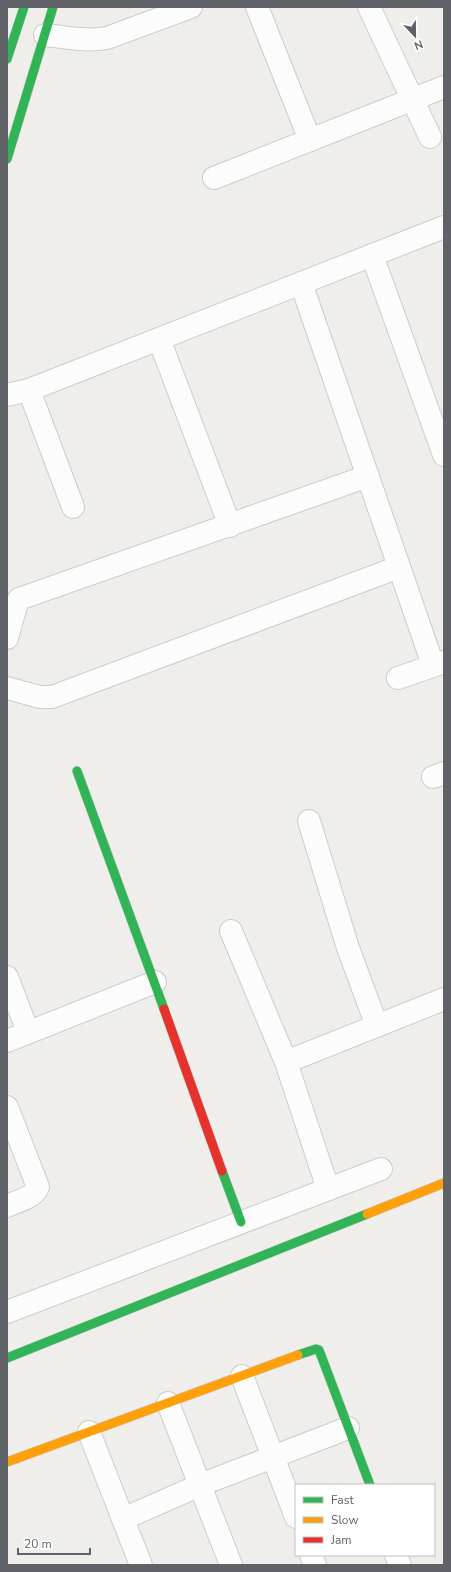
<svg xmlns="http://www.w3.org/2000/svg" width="451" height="1572" font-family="'Nunito Sans',sans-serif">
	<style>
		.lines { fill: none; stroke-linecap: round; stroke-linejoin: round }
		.street-casing { stroke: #cbcccc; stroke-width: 24 }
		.fast-casing { stroke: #cacacb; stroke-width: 10 }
		.slow-casing { stroke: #cacacb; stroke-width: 10 }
		.jam-casing { stroke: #cacacb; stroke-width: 10 }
		.street { stroke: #fdfcfc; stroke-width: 22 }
		.fast { stroke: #30b455; stroke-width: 9 }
		.slow { stroke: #ff9f0a; stroke-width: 9 }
		.jam { stroke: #e5322d; stroke-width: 9 }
	</style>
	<rect width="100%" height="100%" fill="#efeeea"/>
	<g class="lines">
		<defs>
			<g id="street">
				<path d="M257 7 310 140"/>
				<path d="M369 7 430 137"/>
				<path d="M45 35C66 37 86 42 107 38L191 7"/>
				<path d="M214 178 444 87"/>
				<path d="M372 255 444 455"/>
				<path d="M301 283 433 665"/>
				<path d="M159 339 230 526"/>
				<path d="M29 390 73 507"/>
				<path d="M7 395 29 390 444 227"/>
				<path d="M7 638 16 606 19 599 368 476"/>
				<path d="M398 678 444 662"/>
				<path d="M7 688 40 697H52L399 567"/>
				<path d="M433 777 444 773"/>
				<path d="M309 821 348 948 377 1026"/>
				<path d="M231 931 286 1062 328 1189"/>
				<path d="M7 977 28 1032"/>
				<path d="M7 1041 155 982"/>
				<path d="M286 1062 444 999"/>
				<path d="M7 1107 38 1187C34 1198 17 1201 7 1206"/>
				<path d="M7 1312 381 1169"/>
				<path d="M242 1376 296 1517"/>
				<path d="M168 1403 231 1565"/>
				<path d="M89 1432 141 1565"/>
				<path d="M123 1519 200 1485 348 1428"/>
				<path d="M311 1555 315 1565"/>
				<path d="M396 1555 400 1565"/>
			</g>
			<g id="fast">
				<path d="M7 59 24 7"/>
				<path d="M7 159 53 7"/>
				<path d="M77 771 164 1009"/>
				<path d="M222 1171 241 1222"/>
				<path d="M298 1355 316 1349 319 1350 370 1485"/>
				<path d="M7 1358 367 1214"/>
			</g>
			<g id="slow">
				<path d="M367 1214 444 1183"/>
				<path d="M7 1462 298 1355"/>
			</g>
			<path id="jam" d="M164 1009 222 1171"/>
		</defs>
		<use href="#street" class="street-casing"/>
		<use href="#fast" class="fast-casing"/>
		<use href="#slow" class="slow-casing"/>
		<use href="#jam" class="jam-casing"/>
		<use href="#street" class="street"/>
		<use href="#fast" class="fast"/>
		<use href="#slow" class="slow"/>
		<use href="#jam" class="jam"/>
	</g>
	<rect width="451" height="1572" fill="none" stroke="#5f6368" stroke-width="16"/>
	<rect x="295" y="1484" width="140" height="72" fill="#ffffff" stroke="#bfc1c3"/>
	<rect x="303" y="1497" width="20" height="6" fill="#30b455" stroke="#bfc1c3"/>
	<text x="331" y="1504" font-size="12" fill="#5f6368">Fast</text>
	<rect x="303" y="1517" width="20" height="6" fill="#ff9f0a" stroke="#bfc1c3"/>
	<text x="331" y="1524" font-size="12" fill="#5f6368">Slow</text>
	<rect x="303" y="1537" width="20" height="6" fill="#e5322d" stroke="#bfc1c3"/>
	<text x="331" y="1544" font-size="12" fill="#5f6368">Jam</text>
	<g transform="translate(415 36) rotate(158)" stroke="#ffffff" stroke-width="3" paint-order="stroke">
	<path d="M0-3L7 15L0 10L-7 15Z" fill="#5f6368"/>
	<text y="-6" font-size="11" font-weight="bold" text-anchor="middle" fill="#5f6368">N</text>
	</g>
	<path d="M18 1548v6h72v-6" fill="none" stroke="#5f6368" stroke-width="2"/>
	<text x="24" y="1548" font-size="12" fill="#5f6368" stroke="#ffffff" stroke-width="3" paint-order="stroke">20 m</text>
</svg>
